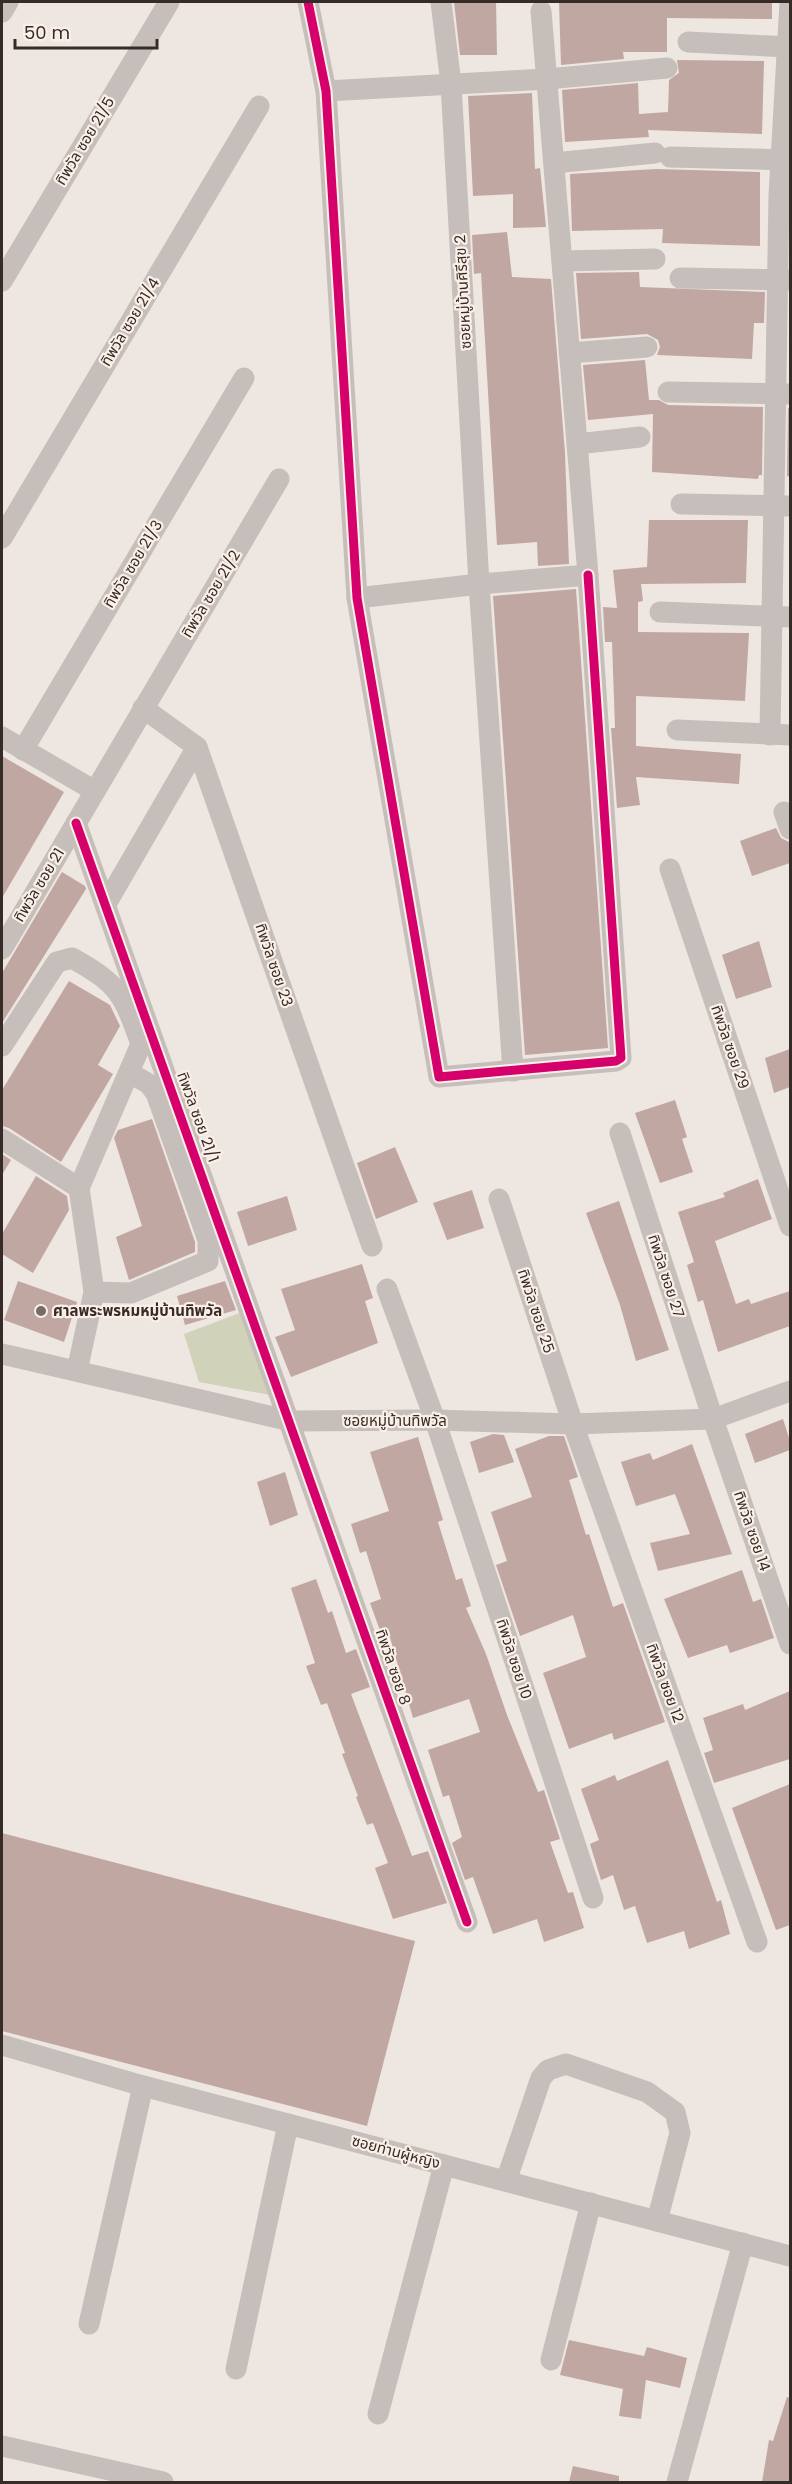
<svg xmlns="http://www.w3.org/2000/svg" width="792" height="2484" font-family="Poppins,'Noto Sans Thai',sans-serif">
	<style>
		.green { fill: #d1d2ba }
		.building { fill: #c1a7a2 }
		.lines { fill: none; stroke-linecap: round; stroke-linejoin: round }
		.minor { stroke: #c6beba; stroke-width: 21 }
		.cycleway-casing { stroke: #faf0e8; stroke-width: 13 }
		.cycleway { stroke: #d6006c; stroke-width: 9 }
		.poi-dot { fill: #776c69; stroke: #faf0e8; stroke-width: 2 }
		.labels { text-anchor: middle; stroke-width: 4.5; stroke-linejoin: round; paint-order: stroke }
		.street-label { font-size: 15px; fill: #372b28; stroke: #faf0e8 }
		.poi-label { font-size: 15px; font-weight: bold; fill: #372b28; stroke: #faf0e8; text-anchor: start }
	</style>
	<rect width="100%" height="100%" fill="#eee6e1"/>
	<path class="green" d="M242 1312 270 1395 199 1382 184 1334Z"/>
	<g class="building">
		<path d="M454 2H496L497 55H460Z"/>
		<path d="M559 2H772V19L667 18V52H623L624 59 561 65Z"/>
		<path d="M677 60 764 61 762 134 648 130 649 137 565 142 562 90 638 83 639 114 668 112 669 80 679 73Z"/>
		<path d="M532 93 535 169 540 168 546 227 513 228V194L473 196 468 96Z"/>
		<path d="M656 169 760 172V246L662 243 663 229 572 231 570 174Z"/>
		<path d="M507 232 512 277 551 279 565 453 569 564 538 566 537 542 497 545 481 273 474 274 472 235Z"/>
		<path d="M639 272 640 287 765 292 764 323H754L752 359 657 355 660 347 658 340 647 334 581 339 576 273Z"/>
		<path d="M645 360 649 400H659L668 405 763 407 762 475H759L758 479 652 472 653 414 588 420 583 365Z"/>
		<path d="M788 408H790V477L787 476Z"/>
		<path d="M649 520H748L746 583 641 584 643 601 638 602V632L749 633 745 701 636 696V746L741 754 739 784 636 777 640 805 617 808 611 728H615L612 642H605L603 607 617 608 613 570 647 567Z"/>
		<path d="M576 589 608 1048 525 1055 493 596Z"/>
		<path d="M2 756 64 792 2 898Z"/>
		<path d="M776 828 781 838 789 842 790 863 752 876 740 841Z"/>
		<path d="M62 872 85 886 86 889 2 1023V973Z"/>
		<path d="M759 941 772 987 736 999 722 955Z"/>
		<path d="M69 981 110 1005 120 1026 98 1065 113 1074 61 1162 9 1128 2 1126V1090Z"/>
		<path d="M790 1049V1087L774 1093 765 1058Z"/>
		<path d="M675 1100 687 1137 682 1139 693 1172 660 1183 635 1113Z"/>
		<path d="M152 1119 195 1242V1252L129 1280 116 1237 142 1226 114 1138 118 1130Z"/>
		<path d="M395 1147 418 1202 376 1219 357 1163Z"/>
		<path d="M2 1154 11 1160 2 1175Z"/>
		<path d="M36 1176 67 1196 69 1210 33 1273 2 1254V1234Z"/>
		<path d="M758 1179 772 1219 715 1241 736 1304 749 1299 751 1304 790 1291V1326L718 1352 703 1300 698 1302 687 1265 694 1262 678 1212 725 1197 723 1193Z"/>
		<path d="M472 1190 484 1228 447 1240 433 1203Z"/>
		<path d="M287 1196 297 1230 248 1246 237 1212Z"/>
		<path d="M619 1201 669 1350 636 1361 620 1305 586 1213Z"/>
		<path d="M362 1264 373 1298 365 1301 378 1343 291 1377 275 1337 295 1330 281 1289Z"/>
		<path d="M18 1281 77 1302 64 1342 4 1320Z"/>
		<path d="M225 1281 236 1310 185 1325 177 1296Z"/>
		<path d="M783 1419 790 1441V1450L755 1463 745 1434Z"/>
		<path d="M493 1434 504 1435 514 1462 479 1473 470 1442Z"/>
		<path d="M549 1436H564L578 1477 569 1480 586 1535 589 1534 613 1607 623 1603 665 1722 614 1740 612 1733 569 1749 543 1673 586 1657 573 1615 520 1636 496 1565 507 1561 491 1512 532 1497 515 1449Z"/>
		<path d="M418 1437 443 1520 438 1522 456 1580 462 1578 471 1606 466 1608 486 1654 507 1715 538 1792 544 1790 560 1839 550 1842 568 1893 573 1892 584 1928 544 1942 537 1919 493 1934 473 1877 465 1880 452 1843 462 1837 449 1795 443 1797 428 1750 480 1732 469 1699 413 1718 389 1634 382 1636 370 1603 381 1599 366 1551 360 1553 351 1524 389 1511 370 1452Z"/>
		<path d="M692 1444 732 1554 658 1571 650 1543 690 1534 675 1494 636 1506 621 1462 650 1453 653 1460Z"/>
		<path d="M285 1472 298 1515 270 1526 257 1482Z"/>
		<path d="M742 1570 753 1602 761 1599 774 1638 730 1653 727 1645 688 1658 664 1599Z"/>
		<path d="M316 1579 328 1613 332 1611 346 1653 356 1649 370 1687 351 1694 412 1856 428 1851 447 1903 393 1919 375 1868 388 1863 373 1823 367 1825 356 1797 358 1796 342 1754 345 1753 327 1703 321 1705 306 1666 315 1663 291 1588Z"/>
		<path d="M790 1691V1759L714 1783 704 1753 713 1750 703 1718 743 1704 745 1710Z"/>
		<path d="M668 1760 717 1902 721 1900 730 1934 689 1949 684 1931 647 1943 635 1906 624 1910 613 1875 601 1880 590 1844 599 1840 581 1789 615 1775 617 1781Z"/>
		<path d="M790 1784V1925L776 1930 732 1808Z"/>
		<path d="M2 1833 415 1941 367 2126 2 2031Z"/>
		<path d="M569 2340 644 2356 647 2347 687 2358 680 2388 646 2380 641 2419 619 2416 623 2389 560 2375Z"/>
		<path d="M787 2397 790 2398V2482H762L769 2440 773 2441Z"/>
		<path d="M573 2466 619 2476V2482H569Z"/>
	</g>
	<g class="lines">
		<g class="minor">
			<path d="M308 2 326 91 357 598 439 1077 616 1061 621 1058 588 575"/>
			<path d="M441 2 451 84 479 584 513 1071"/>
			<path d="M2 12 8 2"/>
			<path d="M688 42 790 47"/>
			<path d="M326 91 547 79 667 68"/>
			<path d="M670 157 790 160"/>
			<path d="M554 163 655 153"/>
			<path d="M562 261 655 259"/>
			<path d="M680 278 790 280"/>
			<path d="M2 281 169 2"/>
			<path d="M569 353 647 347"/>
			<path d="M668 392 790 394"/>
			<path d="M577 444 640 437"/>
			<path d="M681 504 790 506"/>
			<path d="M2 538 259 106"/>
			<path d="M357 598 479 584 588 575 541 11"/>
			<path d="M660 612 790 617"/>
			<path d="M143 708 197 747 372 1246"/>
			<path d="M677 730 790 735"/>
			<path d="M770 735 779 195 790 2"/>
			<path d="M2 737 95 791"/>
			<path d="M23 750 244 378"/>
			<path d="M784 812 790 829"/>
			<path d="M76 823 467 1922"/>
			<path d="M670 869 790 1226"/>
			<path d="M106 904 197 747"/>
			<path d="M2 949 279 479"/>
			<path d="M2 1046 57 962 72 958C119 984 123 994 141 1044L79 1188 94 1292 77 1371"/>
			<path d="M620 1133 713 1419 790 1644"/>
			<path d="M2 1139 79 1188"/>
			<path d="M499 1199 573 1424 757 1942"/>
			<path d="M387 1289 435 1420 593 1898"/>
			<path d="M94 1292 131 1293 208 1261V1240L156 1093 149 1084 130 1073"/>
			<path d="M2 1354 291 1421 435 1420 573 1424 713 1419 790 1391"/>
			<path d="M2 2045 143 2086 790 2256"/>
			<path d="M506 2181 541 2078 548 2070 566 2064 647 2092 675 2112 680 2133 657 2221"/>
			<path d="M89 2324 143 2086"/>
			<path d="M551 2360 591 2203"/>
			<path d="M236 2369 288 2124"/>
			<path d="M378 2414 444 2165"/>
			<path d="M2 2446 163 2482"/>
			<path d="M677 2482 743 2243"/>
		</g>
		<defs>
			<g id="cycleway">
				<path d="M308 2 326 91 357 598 439 1077 616 1061 621 1058 588 575"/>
				<path d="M76 823 467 1922"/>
			</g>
		</defs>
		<use href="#cycleway" class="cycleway-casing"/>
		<use href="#cycleway" class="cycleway"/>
	</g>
	<circle class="poi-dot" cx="41" cy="1311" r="6"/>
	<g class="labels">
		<g class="street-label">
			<text transform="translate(85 141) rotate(-59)" y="5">ทิพวัล ซอย 21/5</text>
			<text transform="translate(463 292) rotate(-93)" y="5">ซอยหมู่บ้านศิรีสุข 2</text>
			<text transform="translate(130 322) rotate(-59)" y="5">ทิพวัล ซอย 21/4</text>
			<text transform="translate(133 564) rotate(-59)" y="5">ทิพวัล ซอย 21/3</text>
			<text transform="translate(211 594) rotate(-59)" y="5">ทิพวัล ซอย 21/2</text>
			<text transform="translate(39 885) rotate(-59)" y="5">ทิพวัล ซอย 21</text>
			<text transform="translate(274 965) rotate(71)" y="5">ทิพวัล ซอย 23</text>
			<text transform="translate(730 1047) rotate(71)" y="5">ทิพวัล ซอย 29</text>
			<text transform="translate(198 1117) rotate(70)" y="5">ทิพวัล ซอย 21/1</text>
			<text transform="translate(666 1276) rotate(72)" y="5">ทิพวัล ซอย 27</text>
			<text transform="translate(536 1311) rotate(72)" y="5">ทิพวัล ซอย 25</text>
			<text x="395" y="1426">ซอยหมู่บ้านทิพวัล</text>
			<text transform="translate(752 1531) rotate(71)" y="5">ทิพวัล ซอย 14</text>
			<text transform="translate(514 1659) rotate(72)" y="5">ทิพวัล ซอย 10</text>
			<text transform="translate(393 1667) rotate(71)" y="5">ทิพวัล ซอย 8</text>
			<text transform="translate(665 1683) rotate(70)" y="5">ทิพวัล ซอย 12</text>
			<text transform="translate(396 2152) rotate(15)" y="5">ซอยท่านผู้หญิง</text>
		</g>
		<g class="poi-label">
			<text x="53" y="1316">ศาลพระพรหมหมู่บ้านทิพวัล</text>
		</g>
	</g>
	<rect width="792" height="2484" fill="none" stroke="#372b28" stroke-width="6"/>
	<path d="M15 39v9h142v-9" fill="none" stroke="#372b28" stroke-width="3"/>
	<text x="24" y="39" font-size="18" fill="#372b28" stroke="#faf0e8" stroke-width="4.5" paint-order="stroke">50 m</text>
</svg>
